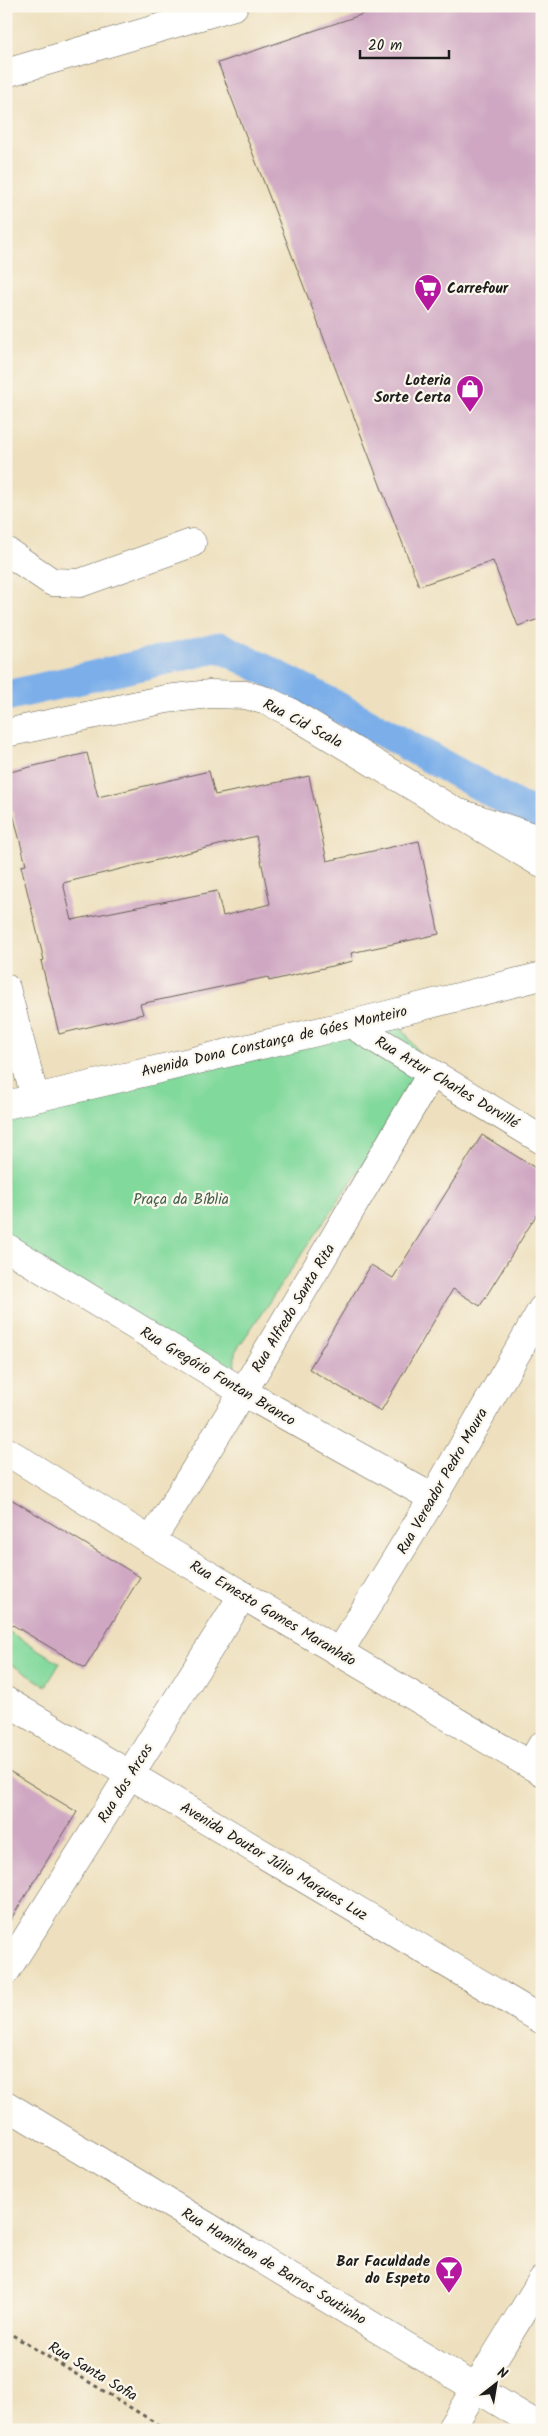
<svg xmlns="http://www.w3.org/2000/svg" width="548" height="2436" font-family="Kalam,sans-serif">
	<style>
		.park { fill: #82d99c; stroke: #4f7a5c }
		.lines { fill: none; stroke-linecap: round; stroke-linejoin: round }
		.canal { stroke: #7cafe9; stroke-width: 31 }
		.building { fill: #cfa7c2; fill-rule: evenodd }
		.minor-casing { stroke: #666155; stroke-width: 29 }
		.major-casing { stroke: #666155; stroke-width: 29 }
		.path { stroke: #666155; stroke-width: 3; stroke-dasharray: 4 4; stroke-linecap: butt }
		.minor { stroke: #fff; stroke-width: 28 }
		.major { stroke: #fff; stroke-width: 28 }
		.labels { text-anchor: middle; stroke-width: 4.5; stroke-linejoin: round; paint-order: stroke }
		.poi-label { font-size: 15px; font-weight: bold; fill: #1c1c1c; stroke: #fbf7ec; text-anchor: end }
		.street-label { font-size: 15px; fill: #1c1c1c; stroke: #fbf7ec }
		.park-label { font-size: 15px; fill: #405e49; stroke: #fbf7ec }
	</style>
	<rect width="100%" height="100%" fill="#fbf7ec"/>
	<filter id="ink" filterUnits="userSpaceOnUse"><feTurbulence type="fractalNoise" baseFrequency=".02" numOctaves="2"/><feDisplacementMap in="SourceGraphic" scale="10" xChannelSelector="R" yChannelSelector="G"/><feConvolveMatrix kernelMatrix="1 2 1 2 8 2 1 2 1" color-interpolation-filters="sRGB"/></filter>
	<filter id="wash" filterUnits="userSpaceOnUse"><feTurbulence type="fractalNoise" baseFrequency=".0096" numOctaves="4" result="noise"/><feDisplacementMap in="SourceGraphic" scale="20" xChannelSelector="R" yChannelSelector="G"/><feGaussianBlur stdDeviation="1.12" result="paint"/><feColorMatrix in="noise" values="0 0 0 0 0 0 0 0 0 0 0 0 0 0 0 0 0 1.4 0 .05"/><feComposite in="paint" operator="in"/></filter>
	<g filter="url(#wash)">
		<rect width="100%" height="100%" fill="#eee0be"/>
		<g class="park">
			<path d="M392 1013 429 1068 235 1352 234 1386 6 1247V1107Z"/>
			<path d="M6 1630 60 1663 46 1686 6 1661Z"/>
		</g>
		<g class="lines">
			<path class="canal" d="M6 696 220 647 316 695 519 807 542 815"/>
		</g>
		<g id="blocks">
			<g class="building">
				<path d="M387 6H542V618L518 626 493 561 419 586 218 63Z"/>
				<path d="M87 753 98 797 209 771 215 795 309 776 327 861 419 841 439 934 351 953 353 961 269 981 268 977 140 1004 143 1014 59 1034 41 961 44 960 21 866 26 865 6 786V773ZM256 836 270 904 223 916 217 891 72 920 63 883Z"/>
				<path d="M482 1135 542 1172V1206L480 1306 453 1289 381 1411 309 1369 371 1265 393 1278Z"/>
				<path d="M6 1496 140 1577 85 1668 6 1621Z"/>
				<path d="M6 1769 77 1812 6 1927Z"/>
			</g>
		</g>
	</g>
	<g filter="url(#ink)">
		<use href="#blocks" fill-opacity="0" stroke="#666155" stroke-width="1"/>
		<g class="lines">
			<defs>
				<g id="minor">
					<path d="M6 551 52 582 80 583 192 543"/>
					<path d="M6 733 166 699 210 694 246 695 267 701 288 711 542 864"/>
					<path d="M6 988 35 1098"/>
					<path d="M351 1024 542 1140"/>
					<path d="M6 1247 243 1392 433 1498"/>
					<path d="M6 1451 151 1541 542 1772"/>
					<path d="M151 1541 243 1392 431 1074"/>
					<path d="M339 1652 433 1498 542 1309"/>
					<path d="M6 1701 542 2020"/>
					<path d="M530 1765 542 1745"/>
					<path d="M6 1971 243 1595"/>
					<path d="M6 2105 542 2428"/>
					<path d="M450 2430 542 2280"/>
				</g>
				<g id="major">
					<path d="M6 73 234 6"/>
					<path d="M460 813 542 840"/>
					<path d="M6 1105 351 1024 542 976"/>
				</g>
			</defs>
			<use href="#minor" class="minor-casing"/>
			<use href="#major" class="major-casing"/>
			<path class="path" d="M6 2331 167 2430"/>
			<use href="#minor" class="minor"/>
			<use href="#major" class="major"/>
		</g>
	</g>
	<defs>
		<symbol id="supermarket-pin" viewBox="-11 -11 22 30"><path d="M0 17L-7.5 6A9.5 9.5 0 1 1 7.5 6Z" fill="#b5179e" stroke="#fbf7ec"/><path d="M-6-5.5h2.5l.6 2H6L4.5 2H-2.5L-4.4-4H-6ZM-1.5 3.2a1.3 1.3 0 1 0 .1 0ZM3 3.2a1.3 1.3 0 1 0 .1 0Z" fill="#fff"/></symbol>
		<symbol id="shop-pin" viewBox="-11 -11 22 30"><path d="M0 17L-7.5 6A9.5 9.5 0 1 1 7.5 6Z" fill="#b5179e" stroke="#fbf7ec"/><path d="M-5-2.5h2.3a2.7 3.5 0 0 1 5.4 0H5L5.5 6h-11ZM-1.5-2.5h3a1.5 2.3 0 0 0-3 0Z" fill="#fff"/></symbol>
		<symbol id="bar-pin" viewBox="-11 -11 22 30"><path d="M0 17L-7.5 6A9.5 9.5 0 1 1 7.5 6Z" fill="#b5179e" stroke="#fbf7ec"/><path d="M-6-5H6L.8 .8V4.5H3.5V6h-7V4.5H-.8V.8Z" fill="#fff"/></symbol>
	</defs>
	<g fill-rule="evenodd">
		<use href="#supermarket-pin" x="412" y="272" width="32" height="43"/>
		<use href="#shop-pin" x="454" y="373" width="32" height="43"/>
		<use href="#bar-pin" x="433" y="2254" width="32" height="43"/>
	</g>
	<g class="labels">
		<g class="poi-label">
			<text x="447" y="293" text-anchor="start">Carrefour</text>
			<text x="451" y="385">Loteria<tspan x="451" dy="17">Sorte Certa</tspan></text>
			<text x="430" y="2266">Bar Faculdade<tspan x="430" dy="17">do Espeto</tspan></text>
		</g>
		<g class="street-label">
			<text transform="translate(303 723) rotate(28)" y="5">Rua Cid Scala</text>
			<text transform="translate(274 1041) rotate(-13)" y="5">Avenida Dona Constança de Góes Monteiro</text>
			<text transform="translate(447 1082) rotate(31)" y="5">Rua Artur Charles Dorvillé</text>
			<text transform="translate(293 1308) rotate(-59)" y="5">Rua Alfredo Santa Rita</text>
			<text transform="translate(218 1376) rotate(31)" y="5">Rua Gregório Fontan Branco</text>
			<text transform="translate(442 1481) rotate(-60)" y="5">Rua Vereador Pedro Moura</text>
			<text transform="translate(273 1613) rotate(31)" y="5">Rua Ernesto Gomes Maranhão</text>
			<text transform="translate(125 1783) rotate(-58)" y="5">Rua dos Arcos</text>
			<text transform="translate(274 1861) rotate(31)" y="5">Avenida Doutor Júlio Marques Luz</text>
			<text transform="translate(274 2266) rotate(31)" y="5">Rua Hamilton de Barros Soutinho</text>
			<text transform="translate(93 2371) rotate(31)" y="5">Rua Santa Sofia</text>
		</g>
		<g class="park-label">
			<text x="181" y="1204">Praça da Bíblia</text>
		</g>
	</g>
	<rect width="548" height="2436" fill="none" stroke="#fbf7ec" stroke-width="25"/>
	<g transform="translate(496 2384) rotate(31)" stroke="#fbf7ec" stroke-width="4" paint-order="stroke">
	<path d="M0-4L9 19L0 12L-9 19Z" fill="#1c1c1c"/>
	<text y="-8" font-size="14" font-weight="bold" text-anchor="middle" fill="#1c1c1c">N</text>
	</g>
	<path d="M360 50v8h89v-8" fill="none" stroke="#1c1c1c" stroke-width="2.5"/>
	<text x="368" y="50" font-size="15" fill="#1c1c1c" stroke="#fbf7ec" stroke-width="4" paint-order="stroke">20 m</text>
</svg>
